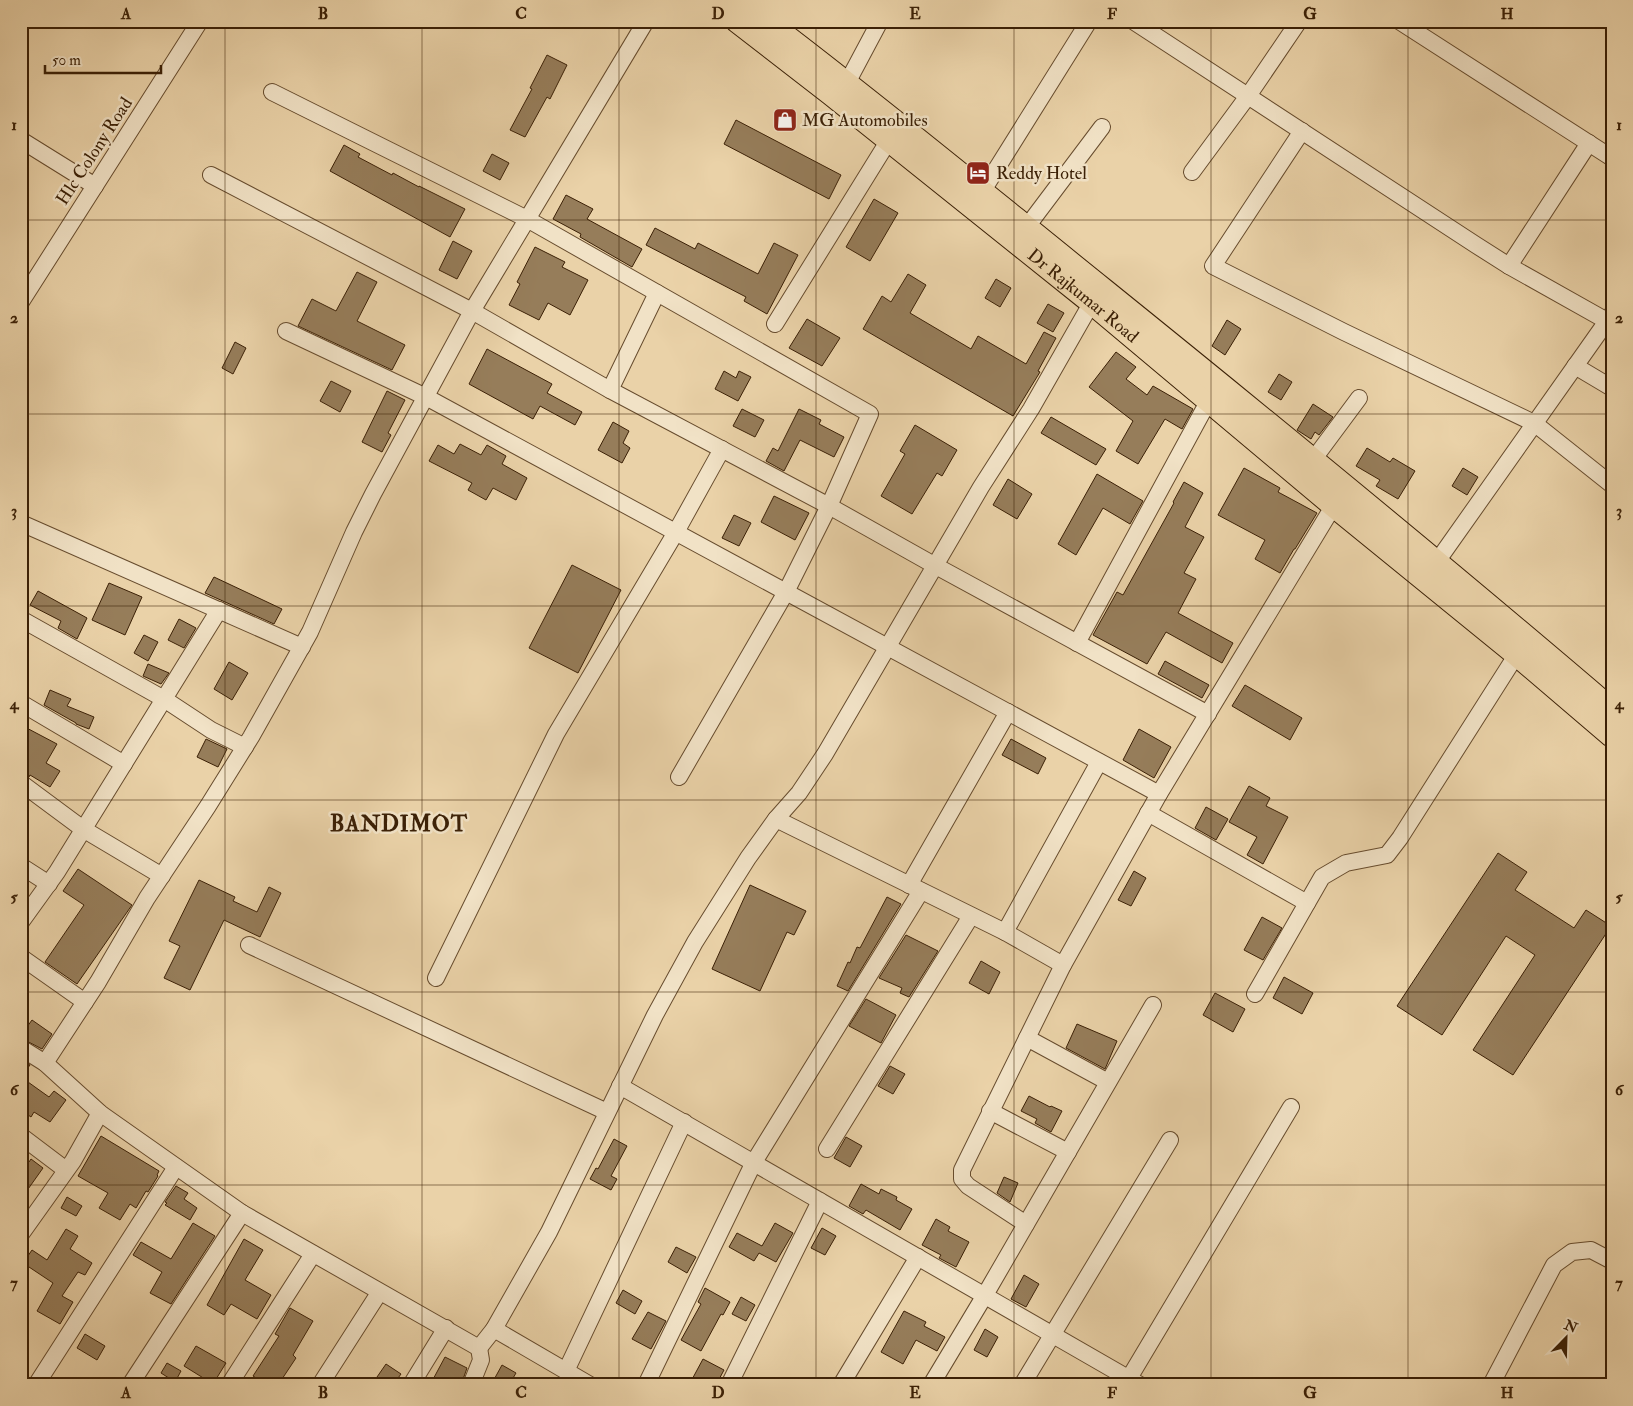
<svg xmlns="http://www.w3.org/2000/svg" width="1633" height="1406" font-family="'IM FELL Double Pica',serif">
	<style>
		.building { fill: #967d5a; stroke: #3b2006 }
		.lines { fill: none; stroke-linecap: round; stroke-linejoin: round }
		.minor-casing { stroke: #674c2e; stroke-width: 18 }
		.highway-casing { stroke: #3b2006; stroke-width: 26 }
		.minor { stroke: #f1e2c6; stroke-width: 16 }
		.highway { stroke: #ead2a8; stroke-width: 24 }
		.grid { fill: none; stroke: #3b2006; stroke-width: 1; stroke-opacity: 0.55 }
		.labels { text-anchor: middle; stroke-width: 5; stroke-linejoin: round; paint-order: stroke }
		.poi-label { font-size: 18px; fill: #3b2006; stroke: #f1e2c6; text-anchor: start }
		.street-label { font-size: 18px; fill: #3b2006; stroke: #f1e2c6 }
		.district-label { font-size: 22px; font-weight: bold; letter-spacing: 1px; fill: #3b2006; stroke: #f1e2c6 }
		.neatline { fill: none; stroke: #3b2006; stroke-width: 2 }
		.grid-label { font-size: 16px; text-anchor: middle; font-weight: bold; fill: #3b2006 }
	</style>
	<rect width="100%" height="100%" fill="#ead2a8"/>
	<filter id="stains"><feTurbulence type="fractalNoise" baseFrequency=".004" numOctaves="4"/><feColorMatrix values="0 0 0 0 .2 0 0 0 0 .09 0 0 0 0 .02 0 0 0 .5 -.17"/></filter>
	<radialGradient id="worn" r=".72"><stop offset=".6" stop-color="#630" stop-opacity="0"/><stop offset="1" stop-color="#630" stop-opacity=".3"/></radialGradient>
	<g class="building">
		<path d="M547 55 567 65 550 99 547 97 525 137 510 130 532 89 530 88Z"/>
		<path d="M736 120 841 175 829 199 724 144Z"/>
		<path d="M344 145 360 154 358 157 392 175 393 173 419 187V186L465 209 450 237 330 171Z"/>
		<path d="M492 154 509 163 500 180 483 171Z"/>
		<path d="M566 195 593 209 587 219 642 249 632 267 580 237 581 234 553 219Z"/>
		<path d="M874 199 898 213 870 261 846 247Z"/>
		<path d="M655 228 695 249 698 243 758 274 774 243 798 255 767 314 744 301 746 297 646 245Z"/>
		<path d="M453 241 472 251 457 279 439 270Z"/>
		<path d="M535 247 565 262 562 267 588 280 570 315 548 303 539 320 509 305 520 284 517 282Z"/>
		<path d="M357 272 377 282 357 321 405 345 392 370 298 326 312 299 336 311Z"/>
		<path d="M908 274 926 285 910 313 971 349 978 336 1026 364 1044 332 1056 338 1038 371 1040 372 1013 416 863 329 882 296 891 302Z"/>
		<path d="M996 279 1011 288 1000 307 985 298Z"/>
		<path d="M1048 304 1064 313 1053 332 1037 323Z"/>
		<path d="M807 319 840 338 822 366 789 348Z"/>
		<path d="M1227 320 1241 329 1225 355 1212 346Z"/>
		<path d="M235 342 246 348 233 374 222 368Z"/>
		<path d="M487 349 552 384 547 393 582 412 575 425 540 406 533 419 469 384Z"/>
		<path d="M1116 352 1136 367 1126 379 1147 395 1153 386 1193 409 1182 429 1165 419 1138 464 1116 451 1133 421 1089 387Z"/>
		<path d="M724 371 736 378 739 371 751 377 738 401 715 389Z"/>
		<path d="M1279 374 1292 382 1281 400 1268 392Z"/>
		<path d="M331 381 351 391 340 412 320 401Z"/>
		<path d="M387 391 405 400 388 433 391 435 382 452 362 442Z"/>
		<path d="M1313 404 1333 417 1319 435 1315 432 1311 439 1297 430Z"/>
		<path d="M742 409 764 420 755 437 733 426Z"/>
		<path d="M799 409 821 420 819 424 844 437 834 457 800 440 784 471 766 461 773 448 778 451Z"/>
		<path d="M1051 417 1106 449 1096 465 1041 433Z"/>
		<path d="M613 422 629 431 623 443 630 448 622 463 598 450Z"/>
		<path d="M915 425 957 450 942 476 937 473 912 514 881 496 905 454 900 451Z"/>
		<path d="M460 444 481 455 487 445 506 456 502 464 527 478 516 500 493 488 486 500 468 490 472 483 429 461 438 445 454 454Z"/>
		<path d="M1367 448 1390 462 1393 458 1415 471 1398 499 1376 486 1380 480 1356 466Z"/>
		<path d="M1244 468 1280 488 1278 492 1317 513 1295 549H1294L1280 573 1255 559 1265 540 1218 515Z"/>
		<path d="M1463 468 1478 477 1467 495 1452 486Z"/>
		<path d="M1097 474 1143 501 1130 524 1103 508 1076 555 1058 544Z"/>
		<path d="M1008 479 1032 494 1017 519 993 505Z"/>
		<path d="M1184 482 1203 493 1185 527 1204 537 1184 573 1196 579 1178 613 1233 643 1222 663 1166 632 1147 664 1093 635 1117 592 1123 595 1174 503 1173 502Z"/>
		<path d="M774 496 809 513 795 540 761 522Z"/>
		<path d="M734 515 751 523 739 546 722 538Z"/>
		<path d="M572 565 621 590 578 673 529 648Z"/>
		<path d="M214 577 282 609 274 624 205 593Z"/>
		<path d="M109 583 142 597 125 635 92 620Z"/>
		<path d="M38 591 87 618 77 639 58 628 61 621 30 605Z"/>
		<path d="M179 619 196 628 184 648 168 640Z"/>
		<path d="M144 635 158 642 148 661 134 653Z"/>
		<path d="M1165 661 1209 685 1202 698 1158 674Z"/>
		<path d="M229 662 248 673 232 700 214 689Z"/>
		<path d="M148 664 169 673 161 684 143 676Z"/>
		<path d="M1245 685 1302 718 1290 740 1232 706Z"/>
		<path d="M50 690 71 699 67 706 94 717 89 729 76 724V723L44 705Z"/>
		<path d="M21 725 57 744 46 763 60 771 50 787 30 775 29 777 21 773Z"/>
		<path d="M1139 729 1171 747 1154 778 1123 760Z"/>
		<path d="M206 739 227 749 218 767 197 757Z"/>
		<path d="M1011 739 1046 758 1038 774 1002 755Z"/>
		<path d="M1249 786 1270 798 1266 806 1288 817 1263 864 1247 855 1257 837 1229 822Z"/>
		<path d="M1206 807 1228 819 1216 840 1195 828Z"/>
		<path d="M1498 853 1527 872 1515 890 1574 928 1586 910 1611 926 1513 1075 1473 1050 1535 955 1506 936 1442 1035 1397 1006Z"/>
		<path d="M78 869 132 905 77 984 45 962 84 905 63 891Z"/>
		<path d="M1134 871 1146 878 1131 906 1118 900Z"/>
		<path d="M199 880 235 897 233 901 257 912 269 887 281 893 260 937 224 920 190 990 164 978 180 946 169 941Z"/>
		<path d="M750 885 806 911 794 935 787 932 760 991 712 969Z"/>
		<path d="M887 897 901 904 848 991 837 986 848 962 850 963 857 947 860 948Z"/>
		<path d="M1262 917 1282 928 1263 960 1244 950Z"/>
		<path d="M906 935 938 951 909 997 900 993 902 988 879 978Z"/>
		<path d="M981 961 1000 972 989 994 969 983Z"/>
		<path d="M1284 977 1313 993 1302 1014 1273 998Z"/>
		<path d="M1215 993 1245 1009 1233 1032 1203 1015Z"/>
		<path d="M866 999 896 1015 881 1043 849 1026Z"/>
		<path d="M32 1020 52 1034 42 1049 21 1038V1035Z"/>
		<path d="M1077 1024 1117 1041 1105 1069 1066 1048Z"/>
		<path d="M21 1060 30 1065 21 1077 49 1097 54 1091 66 1100 50 1122 34 1112 31 1117 21 1110Z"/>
		<path d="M890 1066 905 1074 893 1094 878 1086Z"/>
		<path d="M1029 1096 1050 1107 1051 1106 1062 1111 1051 1132 1035 1123 1037 1119 1021 1111Z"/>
		<path d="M101 1136 159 1171 157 1175 158 1176 148 1192 146 1191 136 1208 130 1204 120 1220 99 1208 108 1193 78 1176Z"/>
		<path d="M846 1137 862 1146 850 1167 834 1158Z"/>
		<path d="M614 1139 627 1146 611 1176 617 1179 611 1190 590 1179 596 1168 598 1169Z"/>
		<path d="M21 1156 29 1162 31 1159 43 1168 21 1199Z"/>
		<path d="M1004 1177 1018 1183 1010 1202 997 1193Z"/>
		<path d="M861 1184 879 1194 881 1189 897 1197 896 1200 912 1209 900 1230 866 1210 863 1214 849 1206Z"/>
		<path d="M176 1186 188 1193 184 1199 197 1208 190 1220 165 1205 167 1203 165 1202Z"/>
		<path d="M67 1197 82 1206 76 1216 61 1208Z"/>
		<path d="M936 1219 950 1227 948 1231 969 1242 956 1267 939 1258 941 1255 922 1245Z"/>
		<path d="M193 1223 215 1236 171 1304 150 1293 162 1272 133 1255 141 1242 171 1259Z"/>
		<path d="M775 1223 793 1233 776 1262 759 1253 754 1261 729 1247 737 1233 762 1246Z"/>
		<path d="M822 1228 836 1236 825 1255 811 1248Z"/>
		<path d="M66 1229 78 1236 70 1249 92 1263 85 1275 78 1272 62 1296 73 1302 60 1324 37 1311 53 1283 23 1263 32 1250 47 1260Z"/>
		<path d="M244 1239 263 1250 245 1280 271 1295 257 1319 231 1304 224 1315 207 1305Z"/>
		<path d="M676 1247 696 1257 687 1273 668 1262Z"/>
		<path d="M1024 1275 1039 1284 1026 1307 1011 1299Z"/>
		<path d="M705 1288 730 1302 723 1315 721 1314 701 1351 681 1340 701 1304 698 1302Z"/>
		<path d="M623 1290 642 1301 635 1314 616 1303Z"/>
		<path d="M741 1297 755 1305 746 1321 732 1314Z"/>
		<path d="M290 1308 313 1321 293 1355 296 1358 278 1385H267L253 1376 279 1336 275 1334Z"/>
		<path d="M904 1311 926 1322 924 1326 945 1337 937 1351 916 1340 903 1364 881 1352Z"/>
		<path d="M648 1312 666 1321 651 1349 632 1339Z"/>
		<path d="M985 1329 998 1337 987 1357 974 1350Z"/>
		<path d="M85 1334 105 1346 97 1360 77 1348Z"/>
		<path d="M196 1346 226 1363 213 1384 184 1366Z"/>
		<path d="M445 1357 467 1368 461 1385H430Z"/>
		<path d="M703 1359 724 1370 716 1385H689Z"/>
		<path d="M167 1363 181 1371 175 1382 161 1373Z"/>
		<path d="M386 1364 401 1374 393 1385H388L377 1377Z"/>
		<path d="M502 1365 516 1373 509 1385H491Z"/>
	</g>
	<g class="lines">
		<defs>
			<g id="minor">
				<path d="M1133 21 1476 245 1509 266 1607 321"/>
				<path d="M1399 21 1612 158"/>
				<path d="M847 83 880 21"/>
				<path d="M272 92 527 219 870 414 829 506 786 592 679 777"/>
				<path d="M1302 131 1213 266 1344 332 1534 423 1612 485"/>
				<path d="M21 140 95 186"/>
				<path d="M1192 172 1248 96 1299 21"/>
				<path d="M211 175 472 311 610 390 829 506 934 565 1208 714"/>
				<path d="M982 192 1089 21"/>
				<path d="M1026 228 1102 127"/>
				<path d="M1509 266 1589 143"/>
				<path d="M21 302 200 21"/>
				<path d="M775 324 889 140"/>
				<path d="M286 331 426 397 1159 794"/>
				<path d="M1575 366 1612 388"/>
				<path d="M610 390 657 293"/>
				<path d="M1313 460 1359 398"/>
				<path d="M21 523 302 647"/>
				<path d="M1436 563 1612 314"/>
				<path d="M21 619 164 699 211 730 245 747"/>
				<path d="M1077 643 1209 400"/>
				<path d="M21 703 124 764"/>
				<path d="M21 783 83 829 162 876"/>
				<path d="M1148 813 1307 903"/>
				<path d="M776 819 1005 932 1063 965"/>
				<path d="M21 866 49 884"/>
				<path d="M909 885 1008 712"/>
				<path d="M21 922 57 872 219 610"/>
				<path d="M1005 932 1099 762"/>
				<path d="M249 945 607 1112"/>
				<path d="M21 957 85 1002"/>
				<path d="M436 978 556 734 676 532 722 449"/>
				<path d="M1255 994 1322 877 1346 863 1387 855 1400 838 1517 654"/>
				<path d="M1027 1038 1108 1082"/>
				<path d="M21 1048 45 1063 100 1113 242 1213 479 1348 494 1329 549 1232 655 1015 695 942 748 858 776 819 799 793 825 754 981 487 1031 409 1092 302 1098 296"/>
				<path d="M45 1063 98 982 147 898 208 806 251 737 310 632 354 532 373 494 472 311 646 21"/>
				<path d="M620 1086 1140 1385"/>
				<path d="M990 1111 1068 1152"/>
				<path d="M21 1136 66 1170"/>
				<path d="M827 1149 971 916"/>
				<path d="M1026 1224 968 1186 962 1179V1170L1063 965 1159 794 1334 505"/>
				<path d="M21 1234 73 1161 100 1113"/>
				<path d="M494 1329 590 1385"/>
				<path d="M566 1371 684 1122"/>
				<path d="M36 1385 176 1167"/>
				<path d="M130 1385 242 1213"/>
				<path d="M229 1385 313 1254"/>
				<path d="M320 1385 379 1293"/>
				<path d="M411 1385 446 1328"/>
				<path d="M471 1385 481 1360 479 1348"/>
				<path d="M646 1385 754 1162 921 891"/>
				<path d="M729 1385 820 1201"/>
				<path d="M841 1385 918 1257"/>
				<path d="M931 1385 985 1295 1153 1005"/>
				<path d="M1022 1385 1170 1140"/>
				<path d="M1125 1385 1291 1107"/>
				<path d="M1491 1385 1554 1265 1572 1252 1591 1250 1612 1261"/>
			</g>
			<g id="highway">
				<path id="s1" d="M738 21 831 93 1092 302 1334 505 1517 654 1612 735"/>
				<path d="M765 21C880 108 992 201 1104 291 1275 429 1445 568 1612 711"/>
			</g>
		</defs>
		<use href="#minor" class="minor-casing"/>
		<use href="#highway" class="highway-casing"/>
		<use href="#minor" class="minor"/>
		<use href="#highway" class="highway"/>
	</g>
	<path class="grid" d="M225 21V1385M422 21V1385M619 21V1385M816 21V1385M1014 21V1385M1211 21V1385M1408 21V1385M21 220H1612M21 414H1612M21 606H1612M21 800H1612M21 992H1612M21 1185H1612"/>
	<defs>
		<symbol id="shop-square" viewBox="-11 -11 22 22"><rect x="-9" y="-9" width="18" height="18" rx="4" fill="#8f2418" stroke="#f1e2c6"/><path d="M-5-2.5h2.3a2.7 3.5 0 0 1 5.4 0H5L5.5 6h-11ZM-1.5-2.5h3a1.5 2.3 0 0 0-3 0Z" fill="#fff"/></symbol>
		<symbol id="hotel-square" viewBox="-11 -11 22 22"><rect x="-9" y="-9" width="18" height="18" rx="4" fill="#8f2418" stroke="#f1e2c6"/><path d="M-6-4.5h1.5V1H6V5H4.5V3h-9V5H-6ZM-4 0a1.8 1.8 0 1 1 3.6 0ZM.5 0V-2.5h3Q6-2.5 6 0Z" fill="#fff"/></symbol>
	</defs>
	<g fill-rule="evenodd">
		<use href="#shop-square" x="771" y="106" width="28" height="28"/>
		<use href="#hotel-square" x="964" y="159" width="28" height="28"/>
	</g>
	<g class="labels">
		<g class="poi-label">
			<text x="802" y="126">MG Automobiles</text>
			<text x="996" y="179">Reddy Hotel</text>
		</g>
		<g class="street-label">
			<text transform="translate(94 151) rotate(-57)" y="6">Hlc Colony Road</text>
			<text dy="6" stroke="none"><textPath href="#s1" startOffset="441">Dr Rajkumar Road</textPath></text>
		</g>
		<g class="district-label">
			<text x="399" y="831">BANDIMOT</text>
		</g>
	</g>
	<rect width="1633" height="1406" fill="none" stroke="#ead2a8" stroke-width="55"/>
	<g transform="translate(1566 1338) rotate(23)" stroke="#f1e2c6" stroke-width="4" paint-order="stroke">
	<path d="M0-4L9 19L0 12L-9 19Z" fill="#3b2006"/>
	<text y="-8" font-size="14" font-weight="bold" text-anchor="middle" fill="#3b2006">N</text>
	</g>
	<path d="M45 65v8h116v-8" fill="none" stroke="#3b2006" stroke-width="2.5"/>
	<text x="52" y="65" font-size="15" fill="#3b2006" stroke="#f1e2c6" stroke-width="4" paint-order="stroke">50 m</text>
	<rect x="28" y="28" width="1578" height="1350" class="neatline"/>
	<g class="grid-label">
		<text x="126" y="19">A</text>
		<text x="323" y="19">B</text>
		<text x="521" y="19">C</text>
		<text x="718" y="19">D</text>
		<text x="915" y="19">E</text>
		<text x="1112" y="19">F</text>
		<text x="1310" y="19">G</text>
		<text x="1507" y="19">H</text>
		<text x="14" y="130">1</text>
		<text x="1619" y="130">1</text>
		<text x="14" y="323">2</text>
		<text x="1619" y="323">2</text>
		<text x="14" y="516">3</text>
		<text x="1619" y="516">3</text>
		<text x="14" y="709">4</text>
		<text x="1619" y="709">4</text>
		<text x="14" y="902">5</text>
		<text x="1619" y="902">5</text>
		<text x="14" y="1095">6</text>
		<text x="1619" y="1095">6</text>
		<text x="14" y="1288">7</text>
		<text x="1619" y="1288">7</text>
		<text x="126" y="1398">A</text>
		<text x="323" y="1398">B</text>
		<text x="521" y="1398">C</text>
		<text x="718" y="1398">D</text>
		<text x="915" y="1398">E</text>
		<text x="1112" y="1398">F</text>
		<text x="1310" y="1398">G</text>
		<text x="1507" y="1398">H</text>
	</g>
	<rect width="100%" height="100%" filter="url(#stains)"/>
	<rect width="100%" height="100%" fill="url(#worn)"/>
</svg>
